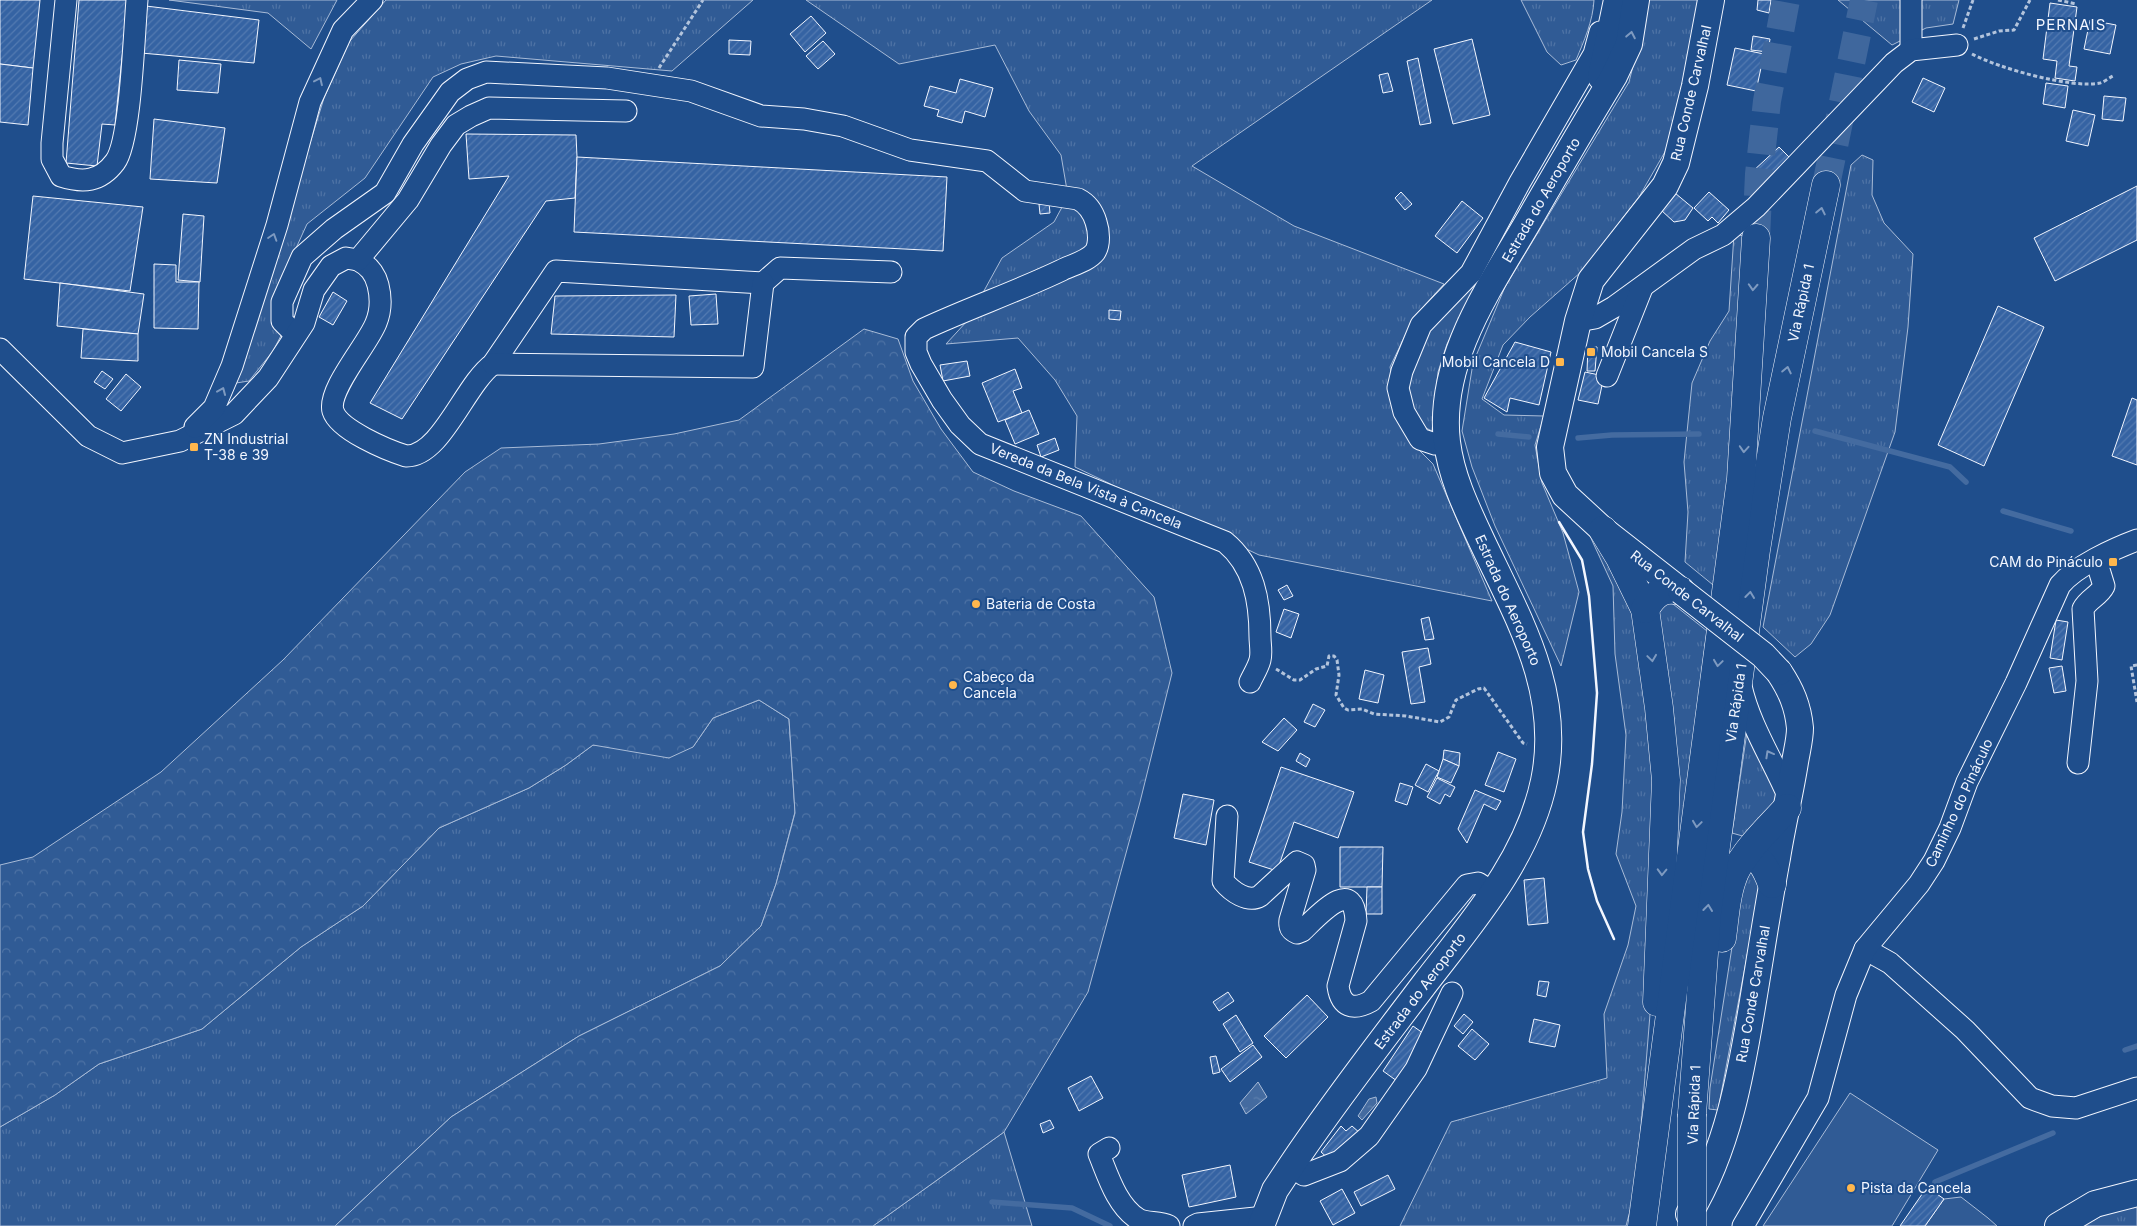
<svg xmlns="http://www.w3.org/2000/svg" width="2137" height="1226" font-family="Inter,sans-serif">
	<style>
		.grass { fill: url(#grass-tufts); stroke: #a8bbd7 }
		.forest { fill: url(#forest-crowns); stroke: #a8bbd7 }
		.built { fill: #305b95; stroke: #a8bbd7 }
		.water { fill: url(#water-ripples); stroke: #a8bbd7 }
		.lines { fill: none; stroke-linecap: round; stroke-linejoin: round }
		.stream { stroke: #446ba0; stroke-width: 5.5 }
		.building { fill: url(#building-hatch); stroke: #f2f6ff }
		.highway-tunnel { stroke: #3f679d; stroke-width: 28; stroke-dasharray: 28 14; stroke-linecap: butt }
		.minor-casing { stroke: #f2f6ff; stroke-width: 23 }
		.major-casing { stroke: #f2f6ff; stroke-width: 28 }
		.highway-casing { stroke: #f2f6ff; stroke-width: 29 }
		.path { stroke: #b3c4dc; stroke-width: 3; stroke-dasharray: 4 2.5; stroke-linecap: butt }
		.minor { stroke: #1f4e8c; stroke-width: 21 }
		.major { stroke: #1f4e8c; stroke-width: 26 }
		.highway { stroke: #1f4e8c; stroke-width: 28 }
		.major-bridge-casing { stroke: #f2f6ff; stroke-width: 28; stroke-linecap: butt }
		.highway-bridge-casing { stroke: #f2f6ff; stroke-width: 29; stroke-linecap: butt }
		.major-bridge { stroke: #1f4e8c; stroke-width: 26 }
		.highway-bridge { stroke: #1f4e8c; stroke-width: 28 }
		.wall { stroke: #f2f6ff; stroke-width: 2.5 }
		.oneway { stroke: #7e9ac0 }
		.poi-dot { fill: #ffb74d; stroke: #1f4e8c; stroke-width: 2 }
		.labels { text-anchor: middle; stroke-width: 4; stroke-linejoin: round; paint-order: stroke }
		.street-label { font-size: 14px; fill: #f2f6ff; stroke: #1f4e8c }
		.poi-label { font-size: 14px; fill: #f2f6ff; stroke: #1f4e8c; text-anchor: start }
		.neighbourhood-label { font-size: 15px; letter-spacing: 1px; fill: #f2f6ff; stroke: #1f4e8c }
	</style>
	<defs>
		<pattern id="grass-tufts" width="24" height="20" patternUnits="userSpaceOnUse" patternTransform="scale(1.25)"><rect width="24" height="20" fill="#305b95"/><path d="M3 7l-1-3M5 7V3M7 7l1-3M15 17l-1-3M17 17v-4M19 17l1-3" fill="none" stroke="#4e73a5"/></pattern>
		<pattern id="forest-crowns" width="20" height="18" patternUnits="userSpaceOnUse" patternTransform="scale(1.25)"><rect width="20" height="18" fill="#305b95"/><path d="M2 6a3 3 0 1 1 6 0M12 15a3 3 0 1 1 6 0" fill="none" stroke="#4e73a5"/></pattern>
		<pattern id="water-ripples" width="26" height="14" patternUnits="userSpaceOnUse" patternTransform="scale(1.25)"><rect width="26" height="14" fill="#446ba0"/><path d="M2 4q2-2 4 0t4 0M15 11q2-2 4 0t4 0" fill="none" stroke="#5f81ae"/></pattern>
		<pattern id="building-hatch" width="6" height="6" patternUnits="userSpaceOnUse" patternTransform="scale(1.25)"><rect width="6" height="6" fill="#3563a3"/><path d="M-1 1l2-2M0 6l6-6M5 7l2-2" fill="none" stroke="#537ab1"/></pattern>
	</defs>
	<rect width="100%" height="100%" fill="#1f4e8c"/>
	<g class="grass">
		<path d="M169 0H337L311 49 268 13Z"/>
		<path d="M386 0H753L672 71 496 56 461 64 433 77 365 178 307 224 277 290 287 324 273 351 249 381 236 383 324 98 349 42Z"/>
		<path d="M806 0H1432L1192 166 1294 226 1444 284 1414 317 1390 367 1400 414 1413 444 1433 464 1492 601 1259 555 1075 467 1077 416 1055 380 1018 338 946 344 968 320 1002 258 1054 222 1068 196 1061 155 1029 111 995 45 899 64Z"/>
		<path d="M1521 0H1594C1593 21 1584 41 1576 60L1561 65 1547 52Z"/>
		<path d="M1646 0H1699L1686 67 1666 150 1639 197 1581 272 1530 317 1503 345 1482 399 1504 415 1544 416 1535 445 1542 483 1563 533 1579 592 1561 666 1495 526 1472 467 1462 431 1473 363 1505 287 1629 82 1647 10Z"/>
		<path d="M1838 0H1959L1953 24 1926 28 1892 45Z"/>
		<path d="M1862 155 1873 160 1872 195 1884 223 1913 254 1908 327 1895 432 1830 615 1811 644 1795 657 1763 627 1851 165Z"/>
		<path d="M1734 234 1749 237 1718 589 1685 562 1688 512 1684 462 1692 383 1710 341 1729 311Z"/>
		<path d="M1482 276 1447 344 1438 372 1432 431 1418 424 1408 407 1406 375 1428 324Z"/>
		<path d="M1583 521 1613 558 1633 616 1658 792 1651 1002 1636 1188 1626 1226H1400L1451 1122 1607 1078 1604 1014 1628 945 1636 906 1616 854 1622 812 1626 735 1615 654 1613 586Z"/>
		<path d="M1666 603 1673 604 1707 631 1675 878 1657 618 1661 605Z"/>
		<path d="M759 700 789 719 795 812 776 884 761 926 720 966 579 1036 451 1117 335 1226H0V1127L55 1095 99 1064 202 1029 301 947 363 906 439 828 529 788 566 765 593 745 693 747 713 718Z"/>
		<path d="M1747 732 1777 780 1776 803 1746 837 1732 833Z"/>
		<path d="M1751 872 1759 876 1758 898 1718 1110 1709 1109 1710 1088 1737 915 1745 878Z"/>
		<path d="M1004 1132 1032 1226H873Z"/>
		<path d="M2137 1202V1226H2081L2128 1203Z"/>
	</g>
	<path class="forest" d="M864 329 898 339 913 381 941 429 973 472 1014 491 1081 516 1154 597 1172 673 1140 802 1088 992 1004 1132 873 1226H335L451 1117 579 1036 720 966 761 926 776 884 795 813 789 719 759 700 713 718 693 747 669 758 593 745 566 765 529 788 439 828 363 906 301 947 202 1029 99 1064 55 1095 0 1127V865L33 857 161 772 283 660 465 472 501 448 599 444 674 434 739 420Z"/>
	<g class="built">
		<path d="M1850 1093 1938 1150 1892 1226H1763Z"/>
		<path d="M1961 1197 1988 1218 1997 1226H1925L1944 1199Z"/>
	</g>
	<g class="water">
		<path d="M1258 1082 1267 1097 1246 1114 1240 1103Z"/>
		<path d="M1376 1097 1377 1103 1362 1120 1358 1116 1369 1099Z"/>
	</g>
	<g class="lines">
		<g class="stream">
			<path d="M1815 431 1950 467 1966 482"/>
			<path d="M1498 434 1529 437"/>
			<path d="M1578 438 1612 435 1699 434"/>
			<path d="M2003 511 2071 531"/>
			<path d="M2125 1050 2137 1046"/>
			<path d="M1935 1182 2053 1133"/>
			<path d="M992 1202 1072 1208 1110 1226"/>
		</g>
	</g>
	<g class="building">
		<path d="M0 0H40L33 68 0 64Z"/>
		<path d="M79 0H128L115 125 102 124 97 166 66 163Z"/>
		<path d="M1758 0H1771L1769 13 1757 10Z"/>
		<path d="M2050 3 2077 7 2069 66 2077 67 2075 81 2055 78 2057 61 2043 59Z"/>
		<path d="M146 6 259 20 254 63 141 53Z"/>
		<path d="M811 16 826 33 805 52 790 34Z"/>
		<path d="M2090 20 2116 25 2110 54 2084 49Z"/>
		<path d="M1753 36 1770 39 1768 52 1751 50Z"/>
		<path d="M1472 39 1490 115 1453 124 1434 49Z"/>
		<path d="M729 40 751 41 750 55 729 54Z"/>
		<path d="M823 41 835 54 818 69 806 56Z"/>
		<path d="M1735 48 1764 54 1756 91 1727 85Z"/>
		<path d="M1418 58 1431 123 1420 125 1407 61Z"/>
		<path d="M179 60 221 64 218 93 177 90Z"/>
		<path d="M0 64 33 68 28 125 0 122Z"/>
		<path d="M1388 73 1393 91 1383 93 1379 75Z"/>
		<path d="M1923 78 1945 88 1934 112 1912 102Z"/>
		<path d="M960 79 993 88 985 117 965 111 962 123 937 116 939 110 924 106 930 86 956 93Z"/>
		<path d="M2046 83 2068 86 2065 108 2043 104Z"/>
		<path d="M2104 96 2126 98 2123 121 2102 119Z"/>
		<path d="M2073 110 2095 115 2088 146 2066 141Z"/>
		<path d="M154 119 225 128 217 183 150 179Z"/>
		<path d="M466 134 576 135 577 157 575 198 546 201 402 419 370 403 509 176 469 179Z"/>
		<path d="M1779 147 1792 160 1765 186 1752 172Z"/>
		<path d="M577 157 947 177 943 251 574 232Z"/>
		<path d="M2137 186V240L2055 281 2034 238Z"/>
		<path d="M1401 192 1412 204 1405 210 1395 198Z"/>
		<path d="M1709 192 1729 210 1718 223 1712 217 1708 221 1694 208Z"/>
		<path d="M1675 193 1693 208 1685 220 1674 222 1661 210Z"/>
		<path d="M33 196 143 207 130 291 24 279Z"/>
		<path d="M1462 201 1483 218 1457 253 1435 236Z"/>
		<path d="M1049 203 1050 213 1040 214 1039 204Z"/>
		<path d="M183 214 204 216 200 282 178 280Z"/>
		<path d="M154 264 176 265V282H199L198 329 154 328Z"/>
		<path d="M60 283 144 294 138 334 57 326Z"/>
		<path d="M333 292 347 301 333 325 319 317Z"/>
		<path d="M716 294 718 324 691 325 689 296Z"/>
		<path d="M676 295 674 337 551 334 555 296Z"/>
		<path d="M1998 306 2044 327 1984 466 1938 445Z"/>
		<path d="M1109 310 1121 311 1120 320 1109 319Z"/>
		<path d="M83 329 138 334V361L81 358Z"/>
		<path d="M1515 342 1551 352 1539 405 1510 398 1507 412 1484 398Z"/>
		<path d="M1588 347H1597L1595 371H1587Z"/>
		<path d="M967 361 970 376 943 381 940 365Z"/>
		<path d="M1015 369 1022 388 1013 391 1022 413 998 422 982 383Z"/>
		<path d="M102 371 113 379 105 389 94 382Z"/>
		<path d="M1585 372 1604 376 1598 404 1578 400Z"/>
		<path d="M126 374 141 387 121 411 106 399Z"/>
		<path d="M2132 398 2137 400V465L2112 456Z"/>
		<path d="M1029 410 1039 434 1015 444 1005 420Z"/>
		<path d="M1055 438 1059 450 1041 457 1037 445Z"/>
		<path d="M1287 585 1293 596 1284 600 1278 590Z"/>
		<path d="M1284 609 1299 614 1291 638 1276 632Z"/>
		<path d="M1429 617 1434 639 1425 640 1421 619Z"/>
		<path d="M2056 620 2068 622 2062 660 2050 658Z"/>
		<path d="M1428 648 1431 664 1419 667 1425 702 1411 704 1402 652Z"/>
		<path d="M2062 666 2066 691 2054 693 2049 668Z"/>
		<path d="M1365 670 1384 675 1378 703 1359 699Z"/>
		<path d="M1313 704 1325 710 1315 727 1304 722Z"/>
		<path d="M1284 718 1297 730 1278 751 1262 742Z"/>
		<path d="M1444 750 1460 753 1459 766 1443 759Z"/>
		<path d="M1498 752 1516 759 1504 792 1485 785Z"/>
		<path d="M1300 753 1310 759 1306 767 1296 761Z"/>
		<path d="M1443 759 1459 766 1451 783 1437 777Z"/>
		<path d="M1426 764 1439 771 1428 792 1415 785Z"/>
		<path d="M1281 767 1354 792 1338 838 1294 822 1277 871 1249 862Z"/>
		<path d="M1437 778 1455 787 1450 797 1445 794 1440 804 1427 797Z"/>
		<path d="M1400 783 1413 787 1407 805 1395 801Z"/>
		<path d="M1475 790 1501 801 1496 810 1484 804 1467 843 1458 829Z"/>
		<path d="M1183 794 1214 800 1206 845 1174 838Z"/>
		<path d="M1340 847H1383L1382 887H1340Z"/>
		<path d="M1544 878 1548 923 1528 925 1524 880Z"/>
		<path d="M1367 887H1382V914H1366Z"/>
		<path d="M1539 981 1549 982 1546 997 1537 995Z"/>
		<path d="M1228 992 1234 1001 1219 1011 1213 1002Z"/>
		<path d="M1307 995 1328 1017 1286 1058 1264 1036Z"/>
		<path d="M1464 1014 1473 1022 1463 1034 1454 1026Z"/>
		<path d="M1236 1015 1253 1043 1240 1052 1223 1024Z"/>
		<path d="M1534 1019 1560 1025 1555 1047 1529 1042Z"/>
		<path d="M1413 1026 1427 1036 1397 1081 1383 1071Z"/>
		<path d="M1472 1029 1489 1044 1475 1060 1458 1046Z"/>
		<path d="M1253 1045 1262 1057 1230 1082 1221 1069Z"/>
		<path d="M1216 1056 1220 1072 1213 1074 1210 1057Z"/>
		<path d="M1091 1076 1103 1098 1079 1111 1068 1088Z"/>
		<path d="M1050 1120 1054 1128 1043 1133 1040 1124Z"/>
		<path d="M1341 1126 1346 1131 1352 1126 1361 1134 1331 1161 1321 1152Z"/>
		<path d="M1230 1165 1236 1197 1189 1207 1182 1175Z"/>
		<path d="M1388 1175 1395 1189 1361 1206 1354 1192Z"/>
		<path d="M1927 1187 1944 1199 1925 1226H1900Z"/>
		<path d="M1342 1189 1355 1213 1333 1225 1320 1201Z"/>
	</g>
	<g class="lines">
		<g class="highway-tunnel">
			<path d="M1826 185 1864 0"/>
			<path d="M1756 238 1759 174 1767 101 1786 0"/>
		</g>
		<defs>
			<g id="minor">
				<path d="M66 0 52 143V159L61 176C83 183 100 182 115 162 131 141 134 32 137 0"/>
				<path d="M1911 50V0"/>
				<path d="M358 260C369 266 375 273 378 285 381 297 381 311 376 323 368 344 327 390 333 411 339 430 387 450 406 456 441 457 465 384 493 364L556 271 763 283 780 268 891 272"/>
				<path d="M1578 321 1595 318 1614 307 1694 249 1723 235 1756 207 1894 63 1911 50 1957 45"/>
				<path d="M295 334 282 321V302L302 257 334 229 385 193 413 144 450 92 467 79 486 72 607 78 691 91 761 116 804 119 843 126 910 150 987 161 1025 191 1078 199C1088 204 1093 212 1096 222 1099 231 1100 244 1095 252 1088 261 1072 265 1062 270 1016 292 969 308 924 329L916 337V352L921 364 942 400 960 425 980 444 1225 542C1254 566 1260 601 1260 637 1260 644 1262 653 1260 660 1258 668 1253 675 1250 682"/>
				<path d="M0 349 88 436 122 453 180 441 234 414 268 378 304 323 314 290 331 266 346 258 358 260 408 200 441 145 456 125 471 116 489 108 626 111"/>
				<path d="M493 364 753 367 763 283"/>
				<path d="M1607 376 1642 288"/>
				<path d="M195 427 214 408 232 366 277 225 310 102 343 30 372 0"/>
				<path d="M1447 442 1435 444 1420 439 1404 412 1398 388 1402 371 1421 325 1471 273 1520 182 1594 54 1600 32"/>
				<path d="M1741 686C1750 726 1773 760 1789 798"/>
				<path d="M2078 763 2087 681 2083 609C2088 599 2099 596 2104 586L2096 560"/>
				<path d="M1227 816 1223 881C1232 892 1248 903 1260 896L1297 862 1304 865 1305 870 1290 920C1289 927 1290 930 1297 933L1302 931C1317 917 1354 874 1356 921L1338 986C1341 1007 1353 1011 1371 1001L1467 885 1478 883 1492 892"/>
				<path d="M1865 949 1890 963 1965 1030 2030 1098 2052 1106 2076 1108 2137 1088"/>
				<path d="M1109 1148 1099 1154C1108 1176 1117 1206 1138 1219 1146 1224 1159 1221 1169 1226"/>
				<path d="M1291 1166 1304 1175 1340 1161 1369 1136 1416 1069 1452 993"/>
				<path d="M1194 1226 1198 1224 1265 1217"/>
				<path d="M1743 1226 1818 1098 1846 995 1865 949 1919 884 1934 861 1950 828 1967 782 2016 683 2060 585C2076 566 2113 549 2137 540"/>
			</g>
			<g id="major">
				<path d="M1601 77 1617 0"/>
				<path d="M1681 591 1603 530 1565 495 1553 473 1550 447 1578 321 1591 280 1665 186 1676 163 1695 86 1711 0"/>
				<path d="M1689 1214C1728 1149 1741 1074 1753 1001 1761 953 1768 906 1777 858 1782 826 1790 794 1795 762 1797 750 1800 739 1800 728 1798 706 1791 690 1779 672"/>
				<path d="M1261 1226 1275 1190 1291 1166C1333 1103 1380 1043 1426 982 1473 921 1528 858 1544 781 1563 689 1516 615 1479 535 1465 505 1451 475 1447 442 1437 358 1493 283 1532 215 1559 168 1586 122 1614 76L1629 44 1636 0"/>
				<path d="M2058 1226 2095 1204 2137 1193"/>
			</g>
			<g id="highway">
				<path d="M1603 530 1620 558 1645 609 1659 708 1666 780 1657 1002"/>
				<path d="M1645 609C1655 593 1663 587 1681 591"/>
				<path d="M1744 859C1760 852 1767 871 1772 884"/>
				<path d="M1722 938C1725 917 1726 892 1735 872 1747 848 1769 828 1787 808"/>
				<path d="M1692 1114 1707 913 1756 550 1777 418 1826 185"/>
				<path d="M1642 1226 1741 479 1756 238"/>
			</g>
		</defs>
		<use href="#minor" class="minor-casing"/>
		<use href="#major" class="major-casing"/>
		<use href="#highway" class="highway-casing"/>
		<g class="path">
			<path d="M2058 0 2076 4"/>
			<path d="M1963 28 1973 0"/>
			<path d="M1974 39 1999 31 2014 30 2030 0"/>
			<path d="M1972 54C1998 68 2072 89 2100 83 2104 82 2109 78 2113 76"/>
			<path d="M659 68 703 0"/>
			<path d="M2137 665 2131 666 2137 702"/>
			<path d="M1276 669 1294 680H1300L1316 669 1327 666 1329 656H1334L1337 660 1339 675 1336 695 1344 708 1348 710 1362 709 1374 714 1406 716 1440 722 1449 717 1456 700 1478 689 1484 688 1523 743 1527 744"/>
		</g>
		<use href="#minor" class="minor"/>
		<use href="#major" class="major"/>
		<use href="#highway" class="highway"/>
		<defs>
			<path id="major-bridge" d="M1681 591 1763 655 1779 672"/>
			<path id="highway-bridge" d="M1692 1114V1226"/>
		</defs>
		<use href="#major-bridge" class="major-bridge-casing"/>
		<use href="#highway-bridge" class="highway-bridge-casing"/>
		<use href="#major-bridge" class="major-bridge"/>
		<use href="#highway-bridge" class="highway-bridge"/>
		<path class="wall" d="M1559 522 1582 560 1589 596 1597 693 1592 764 1583 832 1588 869 1597 901 1614 939"/>
	</g>
	<defs><path id="oneway-chevron" d="M-2-3.5L2.5 0L-2 3.5" fill="none" stroke-width="1.6" stroke-linecap="round" stroke-linejoin="round" transform="scale(1.25)"/></defs>
	<g class="oneway">
		<use href="#oneway-chevron" transform="translate(1631 35) rotate(-79)"/>
		<use href="#oneway-chevron" transform="translate(319 81) rotate(-65)"/>
		<use href="#oneway-chevron" transform="translate(1821 211) rotate(-78)"/>
		<use href="#oneway-chevron" transform="translate(273 237) rotate(-72)"/>
		<use href="#oneway-chevron" transform="translate(1753 287) rotate(93)"/>
		<use href="#oneway-chevron" transform="translate(1787 370) rotate(-78)"/>
		<use href="#oneway-chevron" transform="translate(222 391) rotate(-67)"/>
		<use href="#oneway-chevron" transform="translate(1744 449) rotate(94)"/>
		<use href="#oneway-chevron" transform="translate(1750 595) rotate(-83)"/>
		<use href="#oneway-chevron" transform="translate(1652 658) rotate(82)"/>
		<use href="#oneway-chevron" transform="translate(1718 663) rotate(98)"/>
		<use href="#oneway-chevron" transform="translate(1769 754) rotate(-119)"/>
		<use href="#oneway-chevron" transform="translate(1697 824) rotate(98)"/>
		<use href="#oneway-chevron" transform="translate(1662 872) rotate(92)"/>
		<use href="#oneway-chevron" transform="translate(1708 908) rotate(-83)"/>
	</g>
	<g class="poi-dot">
		<rect x="1586" y="347" width="10" height="10" rx="2.5"/>
		<rect x="1555" y="357" width="10" height="10" rx="2.5"/>
		<rect x="189" y="442" width="10" height="10" rx="2.5"/>
		<rect x="2108" y="557" width="10" height="10" rx="2.5"/>
		<circle cx="976" cy="604" r="5"/>
		<circle cx="953" cy="685" r="5"/>
		<circle cx="1851" cy="1188" r="5"/>
	</g>
	<g class="labels">
		<g class="street-label">
			<text transform="translate(1691 93) rotate(-77)" y="5">Rua Conde Carvalhal</text>
			<text transform="translate(1541 200) rotate(-60)" y="5">Estrada do Aeroporto</text>
			<text transform="translate(1801 303) rotate(-78)" y="5">Via Rápida 1</text>
			<text transform="translate(1086 486) rotate(22)" y="5">Vereda da Bela Vista à Cancela</text>
			<text transform="translate(1687 596) rotate(38)" y="5">Rua Conde Carvalhal</text>
			<text transform="translate(1508 600) rotate(66)" y="5">Estrada do Aeroporto</text>
			<text transform="translate(1736 703) rotate(-82)" y="5">Via Rápida 1</text>
			<text transform="translate(1959 803) rotate(-65)" y="5">Caminho do Pináculo</text>
			<text transform="translate(1420 991) rotate(-53)" y="5">Estrada do Aeroporto</text>
			<text transform="translate(1753 994) rotate(-80)" y="5">Rua Conde Carvalhal</text>
			<text transform="translate(1694 1105) rotate(-88)" y="5">Via Rápida 1</text>
		</g>
		<g class="poi-label">
			<text x="1601" y="357">Mobil Cancela S</text>
			<text x="1550" y="367" text-anchor="end">Mobil Cancela D</text>
			<text x="204" y="444">ZN Industrial<tspan x="204" dy="16">T-38 e 39</tspan></text>
			<text x="2103" y="567" text-anchor="end">CAM do Pináculo</text>
			<text x="986" y="609">Bateria de Costa</text>
			<text x="963" y="682">Cabeço da<tspan x="963" dy="16">Cancela</tspan></text>
			<text x="1861" y="1193">Pista da Cancela</text>
		</g>
		<g class="neighbourhood-label">
			<text x="2071" y="30">PERNAIS</text>
		</g>
	</g>
</svg>
